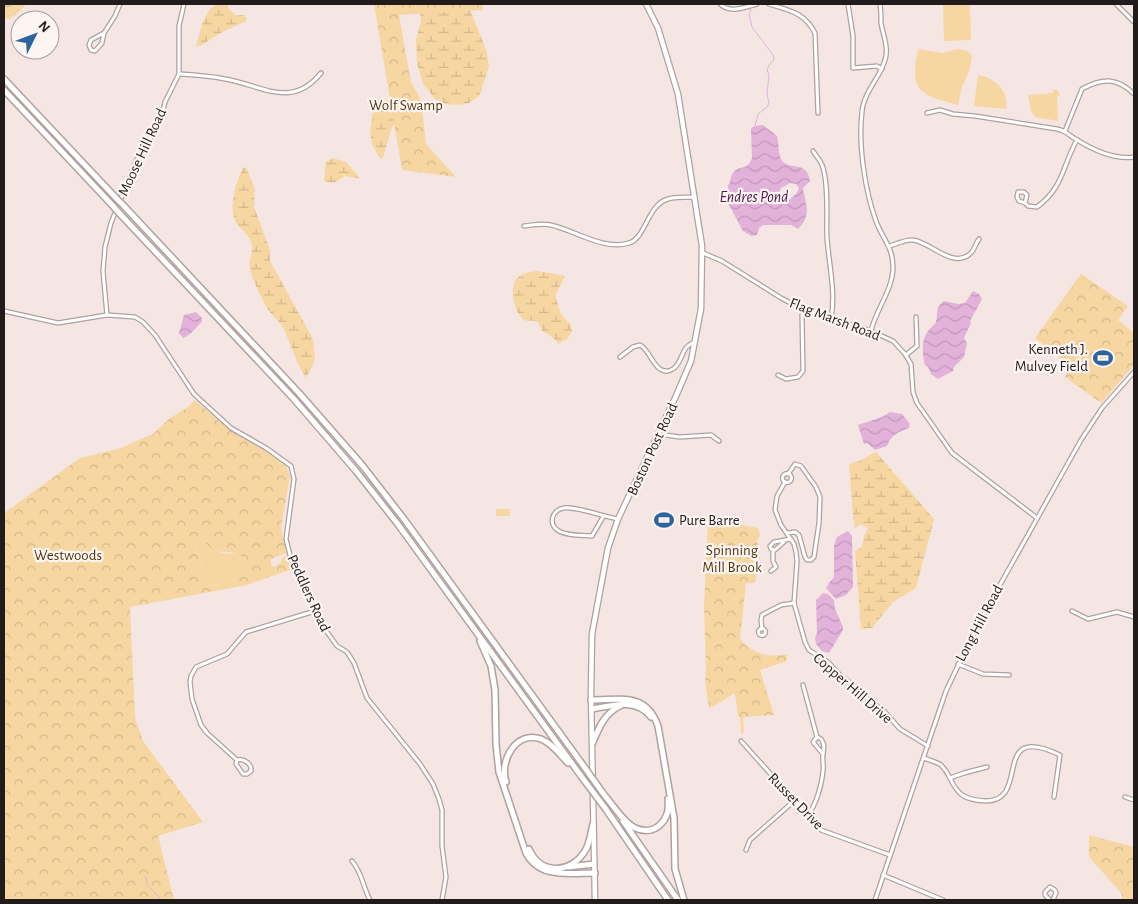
<svg xmlns="http://www.w3.org/2000/svg" width="1138" height="904" font-family="'Alegreya Sans',sans-serif">
	<style>
		.grass { fill: #f6d7a2 }
		.wetland { fill: url(#wetland-marsh) }
		.park { fill: url(#park-crowns); fill-rule: evenodd }
		.water { fill: url(#water-waves); fill-rule: evenodd }
		.lines { fill: none; stroke-linecap: round; stroke-linejoin: round }
		.stream { stroke: #e2b2da; stroke-width: 1 }
		.minor-casing { stroke: #afa19f; stroke-width: 5.5 }
		.major-casing { stroke: #afa19f; stroke-width: 7 }
		.highway-casing { stroke: #afa19f; stroke-width: 8 }
		.minor { stroke: #fff; stroke-width: 3 }
		.major { stroke: #fff; stroke-width: 4.5 }
		.highway { stroke: #fff; stroke-width: 5 }
		.highway-bridge-casing { stroke: #afa19f; stroke-width: 8; stroke-linecap: butt }
		.highway-bridge { stroke: #fff; stroke-width: 5 }
		.labels { text-anchor: middle; stroke-width: 4.5; stroke-linejoin: round; paint-order: stroke }
		.park-label { font-size: 15px; fill: #4f3a0f; stroke: #fef5f3 }
		.street-label { font-size: 15px; fill: #211c1b; stroke: #fef5f3 }
		.poi-label { font-size: 15px; fill: #211c1b; stroke: #fef5f3; text-anchor: end }
		.water-label { font-size: 16px; font-style: italic; fill: #50184a; stroke: #fef5f3 }
	</style>
	<defs>
		<pattern id="wetland-marsh" width="20" height="14" patternUnits="userSpaceOnUse" patternTransform="scale(1.25)"><rect width="20" height="14" fill="#f6d7a2"/><path d="M1 5h8M5 5V1M11 12h8M15 12V8" fill="none" stroke="#d3b88b"/></pattern>
		<pattern id="park-crowns" width="20" height="18" patternUnits="userSpaceOnUse" patternTransform="scale(1.25)"><rect width="20" height="18" fill="#f6d7a2"/><path d="M2 6a3 3 0 1 1 6 0M12 15a3 3 0 1 1 6 0" fill="none" stroke="#d3b88b"/></pattern>
		<pattern id="water-waves" width="16" height="10" patternUnits="userSpaceOnUse" patternTransform="scale(1.25)"><rect width="16" height="10" fill="#e2b2da"/><path d="M0 5q4-4 8 0t8 0" fill="none" stroke="#c298ba"/></pattern>
	</defs>
	<rect width="100%" height="100%" fill="#f5e6e4"/>
	<g class="grass">
		<path d="M943 4H970L971 40 944 41Z"/>
		<path d="M918 49 943 53 957 49 968 51 972 56 970 69 962 87 958 105C920 94 909 93 918 49Z"/>
		<path d="M978 75C995 78 1009 90 1006 109L974 106Z"/>
		<path d="M1053 90H1058L1060 96H1057L1058 121 1035 117 1031 111 1028 95 1053 93Z"/>
		<rect x="496" y="509" width="14" height="7"/>
		<path d="M197 540C205 542 210 550 218 552 228 555 237 551 245 559L244 565 240 571 233 572 219 584 211 586 203 577 201 563 195 544Z"/>
	</g>
	<g class="wetland">
		<path d="M4 4H27L10 19 4 18Z"/>
		<path d="M220 4 226 5 235 15H243L247 18 245 22 222 32 200 46H196C200 33 204 6 220 4Z"/>
		<path d="M465 4 469 7 487 52 489 67 479 96 469 103 460 105 445 104 435 99 423 84 417 63 416 40 421 21 420 12Z"/>
		<path d="M373 98 384 99 394 104 398 118 392 127 383 158 381 159C362 135 375 123 373 98Z"/>
		<path d="M333 158 346 162 361 179 345 176 334 183 324 181 326 162Z"/>
		<path d="M246 167 255 189 254 207 270 250V261L313 339 315 355 313 365 306 378C296 363 292 347 285 332 282 323 274 318 269 311 263 302 252 279 250 269 248 261 253 253 252 246 251 237 242 230 237 224 227 209 236 182 243 168Z"/>
		<path d="M538 271 565 276 556 294V299L561 314 571 325 572 331 568 338 559 344 552 337 542 331 538 322C533 320 527 322 523 319 519 316 516 310 515 305 509 284 515 272 538 271Z"/>
		<path d="M876 452 934 519 916 588 893 602 872 628 861 629 855 551 862 547 864 536 868 528 861 524 854 528 849 464 859 461Z"/>
	</g>
	<g class="park">
		<path d="M374 4H483V10L399 15 411 82 421 100 426 144 456 177 402 170Z"/>
		<path d="M1081 274 1128 306 1118 320 1134 333V365L1101 403 1065 377 1070 366 1035 338Z"/>
		<path d="M195 400 225 426 269 453 286 466 290 477 281 527 285 549 292 569 247 585 130 607 135 717 143 741 203 822 158 836 174 900H4V513L80 458 118 449 153 434 170 418 187 408ZM197 540 206 544 214 552C224 551 237 552 245 559 244 574 235 568 228 575 222 581 220 586 211 586L203 577 201 563 195 545ZM286 553 287 555 282 558 281 562 275 567 272 566 271 564V559Z"/>
		<path d="M708 519 758 528 760 535 757 540 760 558 755 583H746L740 639C753 654 768 658 787 654V661L760 670 774 715 743 717 744 733H741L740 717H738L735 693 709 709 705 681 706 670 704 607Z"/>
		<path d="M1089 835 1134 847V900H1122V894L1089 857Z"/>
	</g>
	<g class="water">
		<path d="M763 125 777 136C779 143 778 153 781 159 788 172 807 159 810 181L803 188C806 206 812 215 798 229L791 225H763L759 228 757 235 751 236 743 231 728 203V185C732 181 729 178 733 173 739 165 747 171 752 158L751 128 755 126ZM790 183 796 184 799 188 797 193 789 200 782 198 779 194 781 188Z"/>
		<path d="M973 291 979 294 982 299 970 321 971 323 964 338 967 343 964 357 954 367 953 371 938 379 931 374 928 367 925 365C922 354 921 340 928 331 930 328 935 325 936 322 938 313 935 308 944 301L958 304 965 303Z"/>
		<path d="M196 312 202 318V322C196 327 190 336 183 338L179 333 184 315Z"/>
		<path d="M890 412 902 414 910 424 909 428C898 432 891 435 887 446L875 450 867 443 864 444 858 425 882 417Z"/>
		<path d="M848 531 852 536 853 587 846 595 836 599 826 588 829 583 834 577V545L837 537Z"/>
		<path d="M823 593 828 594 834 600 835 609 843 627V630L829 653 822 651 816 644 815 638 817 633 816 600Z"/>
	</g>
	<g class="lines">
		<g class="stream">
			<path d="M749 4 751 11 749 14 752 27 773 55 774 60 769 65 767 70 769 75 767 94 769 103 767 107 758 114 755 126"/>
			<path d="M145 876 148 886 159 897 158 900"/>
		</g>
		<defs>
			<g id="minor">
				<path d="M720 4C730 14 745 7 757 4"/>
				<path d="M769 4C790 11 804 12 815 33L818 113"/>
				<path d="M848 4 853 36V68L877 66 882 69"/>
				<path d="M1116 4 1134 22"/>
				<path d="M104 33 91 40 89 45 91 50 95 51 102 43 104 33 115 16 120 4"/>
				<path d="M179 74C194 75 210 76 225 79 262 85 291 110 321 73"/>
				<path d="M927 113 940 110 953 114 975 116 1057 129C1064 130 1068 134 1074 138 1091 149 1114 160 1134 157"/>
				<path d="M1065 131 1082 89C1102 78 1117 77 1134 94"/>
				<path d="M813 151C816 156 822 162 823 168 829 188 826 217 827 238 829 265 836 292 831 319"/>
				<path d="M1025 203 1019 201 1017 197 1018 192H1024L1027 195 1025 203 1028 206 1037 207C1064 187 1062 166 1077 140"/>
				<path d="M524 226C533 225 543 223 551 225 574 230 604 251 629 243 646 238 647 205 668 199 677 196 687 198 695 197"/>
				<path d="M890 246C896 244 906 239 913 240 931 242 953 270 971 253 974 250 976 243 979 239"/>
				<path d="M703 253 722 261 781 298 808 312 871 331 893 341 905 354 911 364 913 392 917 403 952 453 1037 518"/>
				<path d="M4 311 58 323 107 315 135 317 143 322 155 335 194 394 231 428 266 448 291 466 294 479 286 539 291 559 302 576 322 625 337 646 347 652 354 663 367 698 420 764 433 784 439 799 442 810V846L446 877 442 900"/>
				<path d="M107 315 103 271 105 247 111 223 136 161 156 129 161 119 165 102 179 74V26L184 4"/>
				<path d="M871 331C876 309 893 290 893 267 893 247 882 238 876 221 865 191 858 144 862 112 863 93 880 78 885 60 889 48 883 35 881 23 881 17 881 10 880 4"/>
				<path d="M906 355 917 346 916 317"/>
				<path d="M620 357 633 347 640 345C651 350 655 377 671 370 684 364 679 347 695 342"/>
				<path d="M778 375 786 379 798 377 803 371 802 315 803 310"/>
				<path d="M658 434 680 437 711 435 719 441"/>
				<circle cx="787" cy="478" r="4.5"/>
				<path d="M785 482 777 496 775 510 781 525 794 544 796 552 797 561 794 603 805 642 809 650 828 662 841 676 856 687 871 702 884 711 900 729 928 746"/>
				<path d="M603 517 592 536C582 535 570 536 561 532 547 526 551 510 564 508 576 506 604 517 618 519"/>
				<path d="M787 533 795 532 799 535 805 557 807 560H811L814 557 819 523 820 497 816 487 801 466 795 464 788 474"/>
				<path d="M785 541 775 550 771 549 770 546 774 542 791 539"/>
				<path d="M771 571 776 567 773 561V550"/>
				<path d="M1072 611 1088 619 1117 612 1134 617"/>
				<circle cx="762" cy="632" r="3.5"/>
				<path d="M762 629 761 620 762 615 781 605 794 603"/>
				<path d="M958 664 983 674 1009 675"/>
				<path d="M803 685 817 737 821 739C825 745 824 747 823 754 822 759 824 765 823 770 822 784 816 806 807 816"/>
				<path d="M817 737 813 742 823 754"/>
				<path d="M741 741 821 830 890 855"/>
				<path d="M924 758C929 760 937 762 941 765 945 769 948 774 950 778 958 796 966 800 986 801 1032 801 989 721 1060 755L1054 797"/>
				<path d="M237 760C244 758 252 764 251 771L247 774H243L236 764 237 760 207 733 201 725 192 699 190 682 191 676 196 667 227 654 246 632 315 611"/>
				<path d="M950 778 964 773 987 767"/>
				<path d="M1125 797 1134 800"/>
				<path d="M746 850 750 840 794 801"/>
				<path d="M352 861C362 872 363 887 370 900"/>
				<path d="M883 875 943 900"/>
				<path d="M875 900 946 691 977 626 1081 440 1102 408 1134 372"/>
				<path d="M1050 900 1045 895V892L1050 887 1055 890 1056 893 1053 900"/>
			</g>
			<path id="major" d="M595 900 591 694 592 634 608 548 618 519 676 396 691 361 701 309 702 246 678 94 658 28 646 4"/>
			<g id="highway">
				<path d="M4 79 116 198"/>
				<path d="M4 90 113 206"/>
				<path d="M123 205 299 393 362 465 404 519 580 761"/>
				<path d="M120 214 293 398 356 471 397 523 581 776"/>
				<path d="M480 641 491 666 495 690 496 744 499 772 526 853C540 879 569 873 595 873"/>
				<path d="M591 700C621 700 646 692 658 726L674 818 675 869 684 900"/>
				<path d="M592 709C613 705 637 698 651 717"/>
				<path d="M593 742C599 727 605 713 620 706"/>
				<path d="M506 782C499 761 516 730 541 739 552 743 560 755 568 763"/>
				<path d="M605 796C614 806 623 822 635 828 656 837 671 819 668 799"/>
				<path d="M605 808 668 900"/>
				<path d="M623 821 678 900"/>
				<path d="M529 849C540 875 571 874 585 851 590 843 591 832 593 824"/>
				<path d="M568 867 594 864"/>
			</g>
		</defs>
		<use href="#minor" class="minor-casing"/>
		<use href="#major" class="major-casing"/>
		<use href="#highway" class="highway-casing"/>
		<use href="#minor" class="minor"/>
		<use href="#major" class="major"/>
		<use href="#highway" class="highway"/>
		<defs>
			<g id="highway-bridge">
				<path d="M116 198 123 205"/>
				<path d="M113 206 120 214"/>
				<path d="M580 761 605 796"/>
				<path d="M581 776 605 808"/>
			</g>
		</defs>
		<use href="#highway-bridge" class="highway-bridge-casing"/>
		<use href="#highway-bridge" class="highway-bridge"/>
	</g>
	<defs>
		<symbol id="stadium-bare" viewBox="-9 -9 18 18"><path d="M0-5a6.5 5 0 1 0 0 10a6.5 5 0 1 0 0-10ZM-3.5-1.8h7v3.6h-7Z" fill="#2c659d" stroke="#fef5f3" stroke-width="2.5" paint-order="stroke"/></symbol>
	</defs>
	<g fill-rule="evenodd">
		<use href="#stadium-bare" x="1089" y="344" width="28" height="28"/>
		<use href="#stadium-bare" x="650" y="506" width="28" height="28"/>
	</g>
	<g class="labels">
		<g class="park-label">
			<text x="406" y="110">Wolf Swamp</text>
			<text x="732" y="555">Spinning<tspan x="732" dy="17">Mill Brook</tspan></text>
			<text x="68" y="560">Westwoods</text>
		</g>
		<g class="street-label">
			<text transform="translate(142 152) rotate(-65)" y="5">Moose Hill Road</text>
			<text transform="translate(835 319) rotate(21)" y="5">Flag Marsh Road</text>
			<text transform="translate(652 449) rotate(-65)" y="5">Boston Post Road</text>
			<text transform="translate(309 593) rotate(65)" y="5">Peddlers Road</text>
			<text transform="translate(979 623) rotate(-62)" y="5">Long Hill Road</text>
			<text transform="translate(853 688) rotate(41)" y="5">Copper Hill Drive</text>
			<text transform="translate(796 801) rotate(46)" y="5">Russet Drive</text>
		</g>
		<g class="poi-label">
			<text x="1088" y="354">Kenneth J.<tspan x="1088" dy="17">Mulvey Field</tspan></text>
			<text x="679" y="525" text-anchor="start">Pure Barre</text>
		</g>
		<g class="water-label">
			<text x="754" y="202">Endres Pond</text>
		</g>
	</g>
	<rect width="1138" height="904" fill="none" stroke="#211c1b" stroke-width="10"/>
	<g transform="translate(35 35) rotate(48)"><circle r="24" fill="#fef5f3" stroke="#a69e9d"/>
	<path d="M0-4L9 19L0 12L-9 19Z" fill="#2c659d"/>
	<text y="-8" font-size="14" font-weight="bold" text-anchor="middle" fill="#211c1b">N</text>
	</g>
</svg>
